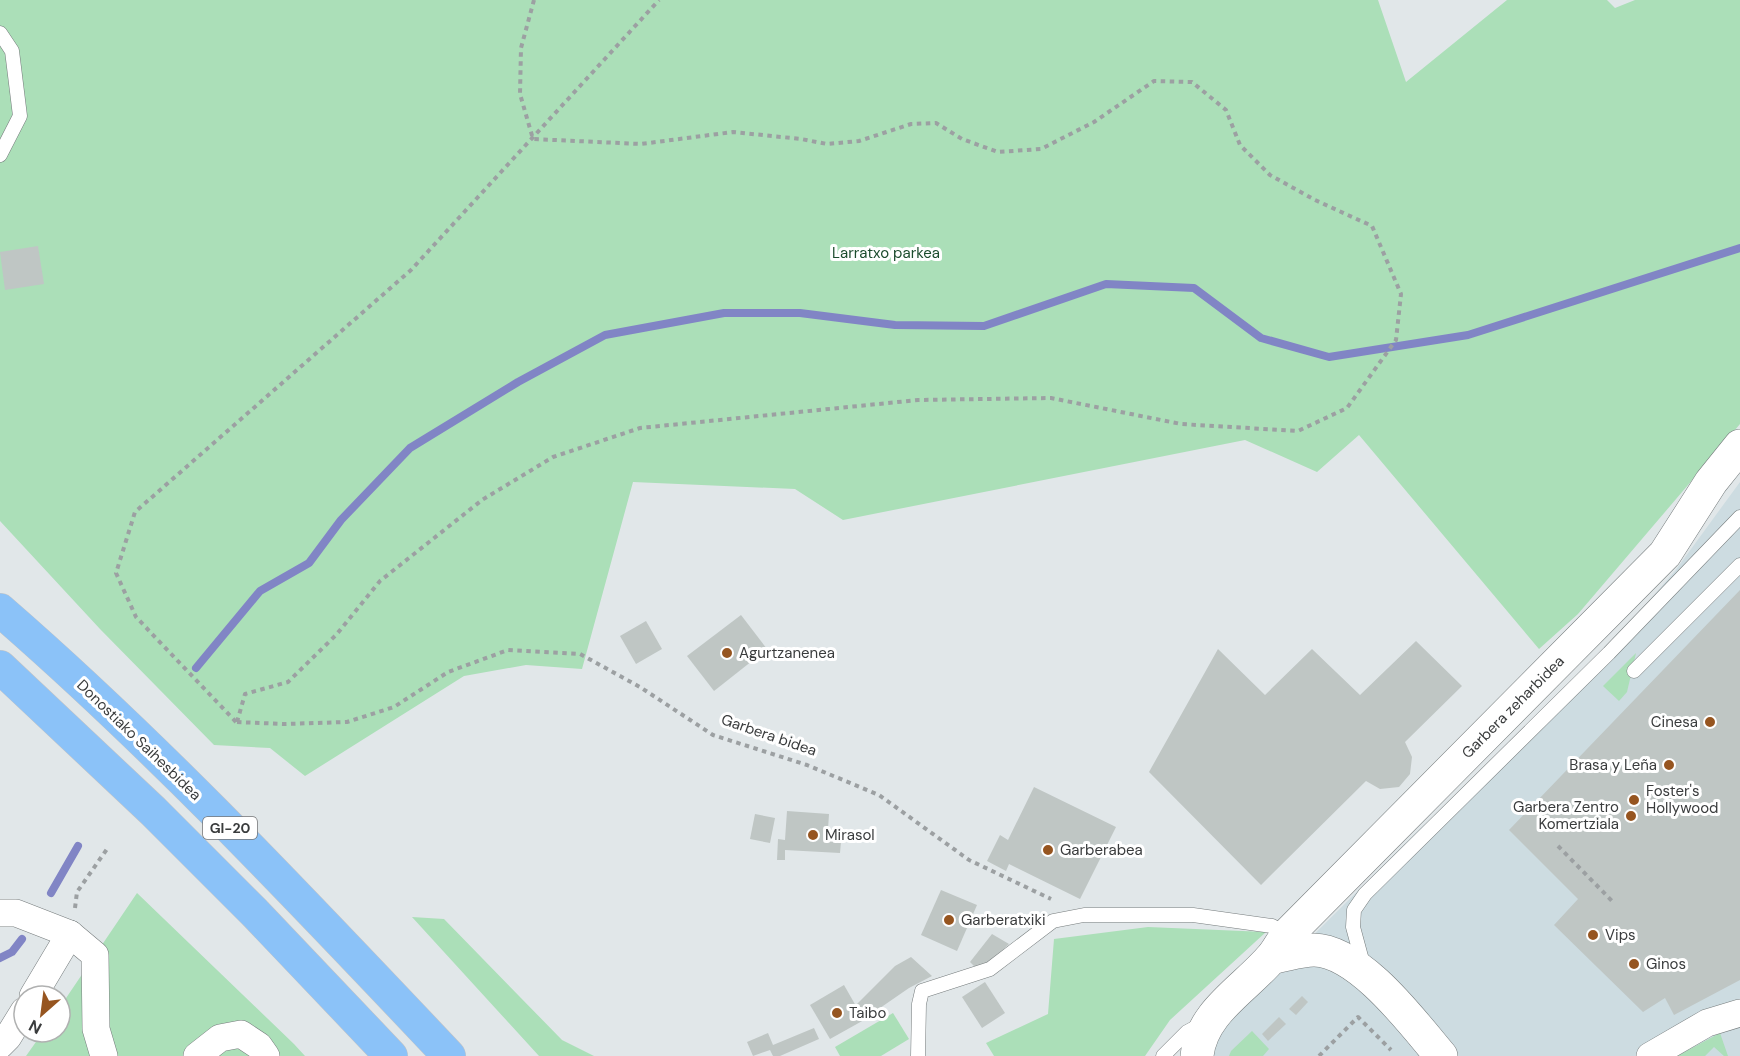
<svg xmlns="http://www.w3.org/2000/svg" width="1740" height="1056" font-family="'DM Sans',sans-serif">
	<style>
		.built { fill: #cddce1 }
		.green { fill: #abdfb8 }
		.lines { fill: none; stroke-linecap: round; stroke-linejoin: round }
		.stream { stroke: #8185c5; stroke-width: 8 }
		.building { fill: #bfc6c4 }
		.lane-casing { stroke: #767c7d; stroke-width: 15 }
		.street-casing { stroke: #767c7d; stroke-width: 28 }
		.secondary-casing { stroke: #767c7d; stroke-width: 34 }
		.highway-casing { stroke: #c4c4c5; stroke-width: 34 }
		.path { stroke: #9ca0a2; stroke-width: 4; stroke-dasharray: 4.5 4.5; stroke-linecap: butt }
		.lane { stroke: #fff; stroke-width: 14 }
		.street { stroke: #fff; stroke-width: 27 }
		.secondary { stroke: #fff; stroke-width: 33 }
		.highway { stroke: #8bc2f8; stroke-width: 33 }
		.poi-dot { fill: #965520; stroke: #fff; stroke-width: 2 }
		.labels { text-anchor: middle; stroke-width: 6; stroke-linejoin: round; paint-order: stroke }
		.shield { fill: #fff; stroke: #757677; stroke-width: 1.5 }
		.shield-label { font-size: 14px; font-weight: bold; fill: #3a3c3d }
		.park-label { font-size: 15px; fill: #1c4c2d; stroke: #fff }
		.poi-label { font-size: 15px; fill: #3a3c3d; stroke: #fff; text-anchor: start }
		.street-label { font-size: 15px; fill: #3a3c3d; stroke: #fff }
	</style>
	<rect width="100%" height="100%" fill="#e1e7e9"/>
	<path class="built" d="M1740 482V1056H1192L1424 825 1460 798 1604 653 1675 571Z"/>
	<g class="green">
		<path d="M0 0H1378L1406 82 1507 0H1607L1615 8 1635 0H1740V424L1578 614 1539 649 1359 435 1317 472 1245 440 843 520 795 489 633 482 582 669 526 665 464 676 305 776 270 748 214 745 100 629 0 521Z"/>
		<path d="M1636 653 1627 692 1619 701 1603 686Z"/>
		<path d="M137 893 294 1044 305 1056H26L43 1032H60V1007Z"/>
		<path d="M412 917 444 919 562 1040 594 1056H539Z"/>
		<path d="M1148 927 1266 932 1170 1020 1145 1056H994L986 1043 1048 1014 1054 939Z"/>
		<path d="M893 1013 909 1039 881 1056H840L835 1047Z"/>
		<path d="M1252 1031 1269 1049 1263 1056H1229L1231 1051Z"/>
		<path d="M1720 1033 1728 1056H1724L1714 1047 1705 1056H1677Z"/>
	</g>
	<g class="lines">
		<g class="stream">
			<path d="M196 668 260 591 309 563 341 520 410 448 518 382 605 335 724 313H800L895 325 984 326 1106 284 1194 288 1261 338 1329 357 1468 335 1740 248"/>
			<path d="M51 893 78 846"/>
			<path d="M0 958 12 952 22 939"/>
		</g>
	</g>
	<g class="building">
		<path d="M38 246 44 284 5 290 0 252Z"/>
		<path d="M1740 590V980L1674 1015 1665 998 1643 1012 1554 925 1578 899 1509 830Z"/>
		<path d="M741 615 767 649 714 691 687 656Z"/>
		<path d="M646 621 662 649 636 664 620 636Z"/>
		<path d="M1416 641 1462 686 1405 742 1412 757 1410 774 1399 787 1380 789 1366 781 1261 885 1149 772 1218 649 1265 695 1312 649 1360 695Z"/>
		<path d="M1034 787 1116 827 1080 899 1009 864 1006 871 987 861 1000 835 1008 840Z"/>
		<path d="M787 811 829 814 828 829 842 830 840 853 785 850V860H777L778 839 785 840Z"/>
		<path d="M755 814 775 818 770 843 750 839Z"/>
		<path d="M941 890 977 905 957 951 921 935Z"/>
		<path d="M992 934 1009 944 991 961 976 968 970 962Z"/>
		<path d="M911 957 932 976 909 988 867 1017 857 1004 895 966Z"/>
		<path d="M985 982 1005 1013 982 1028 962 997Z"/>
		<path d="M844 985 864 1020 830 1039 810 1005Z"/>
		<path d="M1302 996 1308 1002 1296 1015 1289 1009Z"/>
		<path d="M1279 1017 1286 1024 1268 1041 1262 1034Z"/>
		<path d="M814 1028 819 1039 780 1056H773L770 1050 753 1056 747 1042 768 1033 773 1045Z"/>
	</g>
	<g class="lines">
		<defs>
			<g id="lane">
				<path d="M0 33 12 51 20 116 0 155"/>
				<path d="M1634 671 1740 565"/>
				<path d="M1363 964 1353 927 1354 910 1365 894 1609 653 1740 517"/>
				<path d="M918 1056 919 1004 922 991 990 969 1053 921 1084 915H1193L1272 926 1288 934"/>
				<path d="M1163 1056 1187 1032 1200 1025"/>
			</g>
			<g id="street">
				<path d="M0 913H16L70 934 33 996"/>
				<path d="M70 934 95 955 96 1029 104 1056"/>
				<path d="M0 1045 8 1037 24 1011"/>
				<path d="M197 1056 220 1038 241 1034 259 1046 266 1056"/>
				<path d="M1650 1056 1707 1023 1740 1013"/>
			</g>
			<g id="secondary">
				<path d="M1273 957C1286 955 1301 950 1314 950 1360 951 1413 1023 1441 1056"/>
				<path d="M1197 1056C1201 1012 1245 989 1272 957 1278 950 1282 941 1288 934L1665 554 1711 482 1740 446"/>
			</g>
			<g id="highway">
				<path d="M0 610C159 748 304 903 449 1056"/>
				<path d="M0 667 153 811 255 913 391 1056"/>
			</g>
		</defs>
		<use href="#lane" class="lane-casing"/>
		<use href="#street" class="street-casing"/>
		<use href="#secondary" class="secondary-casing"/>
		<use href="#highway" class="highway-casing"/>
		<g class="path">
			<path d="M236 722 136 617 116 573 135 512 411 270 659 0"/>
			<path d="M237 722 245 694 288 682 336 635 380 581 482 500 553 457 640 428 918 400 1051 398 1181 424 1298 431 1347 408 1396 340 1401 294 1372 226 1315 200 1270 175 1240 145 1226 110 1192 82 1154 81 1094 122 1041 149 998 152 962 139 936 123 911 124 859 141 827 144 801 139 733 132 641 144 533 139 520 94 521 48 534 0"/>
			<path d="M237 722 284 724 347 722 394 707 448 672 508 650 580 654 640 687 713 735 807 765 879 795 969 860 1051 899"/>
			<path d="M1558 846 1613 902"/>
			<path d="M75 908 77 892 107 849"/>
			<path d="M1319 1056 1358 1017 1391 1050"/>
		</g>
		<use href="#lane" class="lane"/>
		<use href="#street" class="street"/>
		<use href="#secondary" class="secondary"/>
		<use href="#highway" class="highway"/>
	</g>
	<g class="poi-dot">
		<circle cx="727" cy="653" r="6"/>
		<circle cx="1710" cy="722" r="6"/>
		<circle cx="1669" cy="765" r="6"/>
		<circle cx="1634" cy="800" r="6"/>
		<circle cx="1631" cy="816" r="6"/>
		<circle cx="813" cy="835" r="6"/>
		<circle cx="1048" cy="850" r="6"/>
		<circle cx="949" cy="920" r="6"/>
		<circle cx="1593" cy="935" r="6"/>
		<circle cx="1634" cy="964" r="6"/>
		<circle cx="837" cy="1013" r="6"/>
	</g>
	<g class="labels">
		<rect class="shield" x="203" y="817" width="54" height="22" rx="4.5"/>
		<g class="shield-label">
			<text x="230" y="833">GI-20</text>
		</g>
		<g class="park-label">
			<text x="886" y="258">Larratxo parkea</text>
		</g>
		<g class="poi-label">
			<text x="739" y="658">Agurtzanenea</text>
			<text x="1698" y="727" text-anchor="end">Cinesa</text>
			<text x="1657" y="770" text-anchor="end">Brasa y Leña</text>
			<text x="1646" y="796">Foster's<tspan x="1646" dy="17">Hollywood</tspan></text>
			<text x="1619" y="812" text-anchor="end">Garbera Zentro<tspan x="1619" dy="17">Komertziala</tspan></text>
			<text x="825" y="840">Mirasol</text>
			<text x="1060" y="855">Garberabea</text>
			<text x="961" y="925">Garberatxiki</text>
			<text x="1605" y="940">Vips</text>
			<text x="1646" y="969">Ginos</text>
			<text x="849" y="1018">Taibo</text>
		</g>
		<g class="street-label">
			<text transform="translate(1513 707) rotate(-45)" y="5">Garbera zeharbidea</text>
			<text transform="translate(769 735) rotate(19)" y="5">Garbera bidea</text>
			<text transform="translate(139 740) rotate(44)" y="5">Donostiako Saihesbidea</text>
		</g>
	</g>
	<g transform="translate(42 1014) rotate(208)"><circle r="28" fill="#ffffff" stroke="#b0b1b1" stroke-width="1.5"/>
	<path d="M0-4.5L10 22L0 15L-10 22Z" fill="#965520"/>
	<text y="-9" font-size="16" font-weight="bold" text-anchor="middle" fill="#3a3c3d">N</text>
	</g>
</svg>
